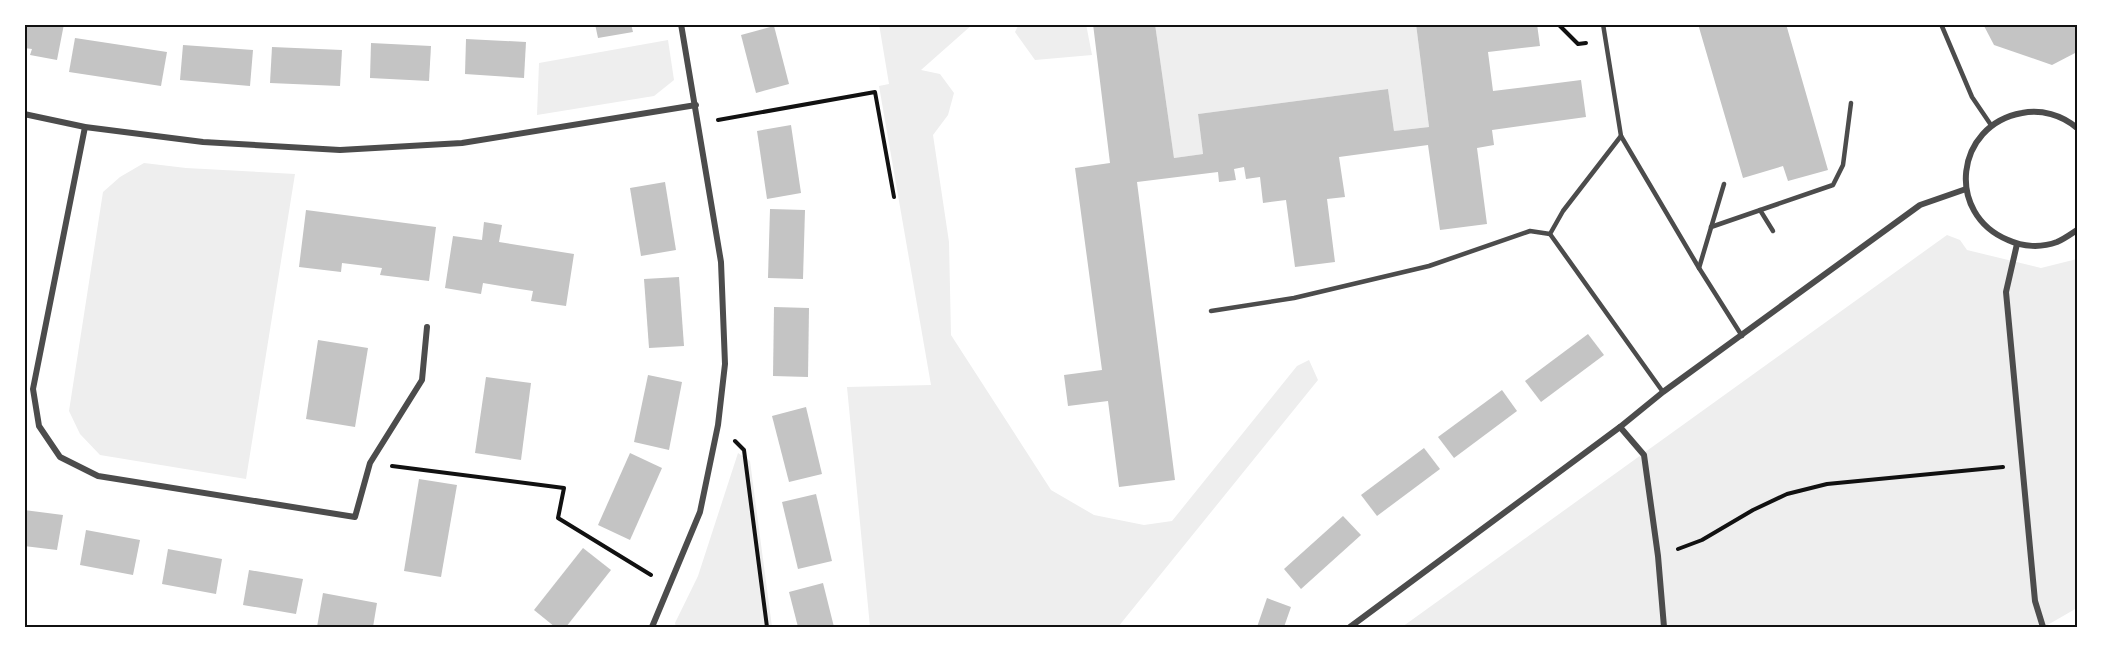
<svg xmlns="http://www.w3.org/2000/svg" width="2101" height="651" font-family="'PT Sans Narrow',sans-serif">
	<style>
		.green { fill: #eee }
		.building { fill: #c4c4c4 }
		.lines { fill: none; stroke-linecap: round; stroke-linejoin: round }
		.path { stroke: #111; stroke-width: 4 }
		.service { stroke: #4c4c4c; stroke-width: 4.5 }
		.minor { stroke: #4c4c4c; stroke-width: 6 }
		.neatline { fill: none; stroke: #111; stroke-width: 2 }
	</style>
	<rect width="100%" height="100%" fill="#fff"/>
	<g class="green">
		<path d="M879 24H973L921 70 940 74 954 93 948 115 933 135 949 242 951 335 1051 490 1094 515 1144 525 1172 521 1297 366 1309 360 1318 380 1118 627H870L847 387 931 385 879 86 889 84Z"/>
		<path d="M1019 24H1086L1092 55 1035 60 1015 32Z"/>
		<path d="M1155 24H1416L1429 127 1394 131 1388 89 1198 114 1203 154 1174 158Z"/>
		<path d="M668 40 674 80 654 96 537 115 539 63Z"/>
		<path d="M144 163 186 168 295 174 246 479 100 455 80 434 69 411 103 192 120 177Z"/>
		<path d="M1947 235 1960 240 1967 250 2041 268 2077 259V608L2044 627H1402Z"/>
		<path d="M738 453 750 461 772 627H676L675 623 698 576Z"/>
	</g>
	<g class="building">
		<path d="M24 24H64L57 60 30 55 32 49 24 48Z"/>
		<path d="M595 24H631L633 32 598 38Z"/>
		<path d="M1093 24H1155L1174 158 1203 154 1198 114 1388 89 1394 131 1429 127 1416 24H1537L1540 46 1488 52 1493 91 1581 80 1586 117 1492 130 1494 145 1477 148 1487 224 1440 230 1428 145 1339 157 1345 197 1327 199 1335 262 1295 267 1286 200 1263 203 1260 177 1246 179 1244 167 1234 169 1236 180 1219 182 1218 172 1137 182 1175 480 1119 487 1108 401 1068 406 1064 375 1102 370 1075 168 1110 163Z"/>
		<path d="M1698 24H1786L1828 170 1788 181 1783 166 1743 178Z"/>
		<path d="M1983 24H2077V52L2052 65 1994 45Z"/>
		<path d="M774 26 789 84 756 93 741 35Z"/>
		<path d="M75 38 167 52 161 86 69 72Z"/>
		<path d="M466 39 526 42 524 78 465 74Z"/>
		<path d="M371 43 431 46 429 81 370 78Z"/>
		<path d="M183 45 253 50 250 86 180 80Z"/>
		<path d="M272 47 342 50 340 86 270 83Z"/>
		<path d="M791 125 801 193 767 199 757 131Z"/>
		<path d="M665 182 676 250 641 256 630 188Z"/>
		<path d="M770 209 805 210 803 279 768 278Z"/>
		<path d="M306 210 436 227 429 281 380 275 382 268 342 263 341 272 299 267Z"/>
		<path d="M484 222 502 225 499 242 574 254 566 306 531 301 533 291 507 287 483 283 481 294 445 288 453 236 482 240Z"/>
		<path d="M679 277 684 346 649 348 644 279Z"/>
		<path d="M774 307 809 308 808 377 773 376Z"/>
		<path d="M1588 334 1604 355 1541 402 1525 381Z"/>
		<path d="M318 340 368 348 355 427 306 419Z"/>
		<path d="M648 375 682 382 669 450 634 442Z"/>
		<path d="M486 377 531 383 521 460 475 453Z"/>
		<path d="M1502 390 1517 411 1454 458 1438 437Z"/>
		<path d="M806 407 822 474 789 482 772 416Z"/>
		<path d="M1424 448 1440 469 1377 516 1361 495Z"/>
		<path d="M630 453 662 468 630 540 598 525Z"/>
		<path d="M419 479 457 485 441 577 404 571Z"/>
		<path d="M816 494 832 561 798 569 782 502Z"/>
		<path d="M24 510 63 515 57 550 24 546Z"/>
		<path d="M1343 516 1361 535 1301 589 1284 569Z"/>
		<path d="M86 530 140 540 133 575 80 565Z"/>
		<path d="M583 548 611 570 566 627H555L534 610Z"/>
		<path d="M168 549 222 559 216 594 162 584Z"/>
		<path d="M249 570 303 579 296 614 243 605Z"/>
		<path d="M823 583 834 627H798L789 592Z"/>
		<path d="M323 593 377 603 373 627H317Z"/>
		<path d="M1267 598 1291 607 1284 627H1257Z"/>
	</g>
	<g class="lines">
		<g class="path">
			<path d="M1558 24 1578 44 1586 43"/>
			<path d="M718 120 875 92 894 197"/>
			<path d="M735 441 744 450 767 627"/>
			<path d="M392 466 564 488 558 518 651 575"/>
			<path d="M1678 549 1702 540 1753 510 1787 494 1827 484 2003 467"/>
		</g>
		<g class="service">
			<path d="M1603 24 1621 136 1563 211 1550 234 1663 392"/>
			<path d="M1941 24 1972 97 1991 125"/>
			<path d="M1621 136 1699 268"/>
			<path d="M1724 184 1699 268 1742 336"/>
			<path d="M1760 210 1773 231"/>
			<path d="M1711 227 1833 185 1843 165 1851 103"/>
			<path d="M1211 311 1294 298 1429 266 1530 231 1550 234"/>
		</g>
		<g class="minor">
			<path d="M24 114 85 127 203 142 340 150 462 143 696 105"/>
			<path d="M85 127 33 389 39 426 60 457 98 476 355 517 370 463 422 380 427 327"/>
			<path d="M2077 128C2062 115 2041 109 2022 113 1955 125 1945 214 2008 240 2023 247 2041 248 2057 242 2064 239 2071 234 2077 230"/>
			<path d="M2017 244 2006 292 2035 601 2043 627"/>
			<path d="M1620 427 1644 455 1658 556 1664 627"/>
			<path d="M652 627 700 512 718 425 725 364 721 262 681 24"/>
			<path d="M1350 627 1620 427 1663 392 1920 205 1966 189"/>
		</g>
	</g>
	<rect width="2101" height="651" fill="none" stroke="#ffffff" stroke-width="51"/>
	<rect x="26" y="26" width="2050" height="600" class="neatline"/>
</svg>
